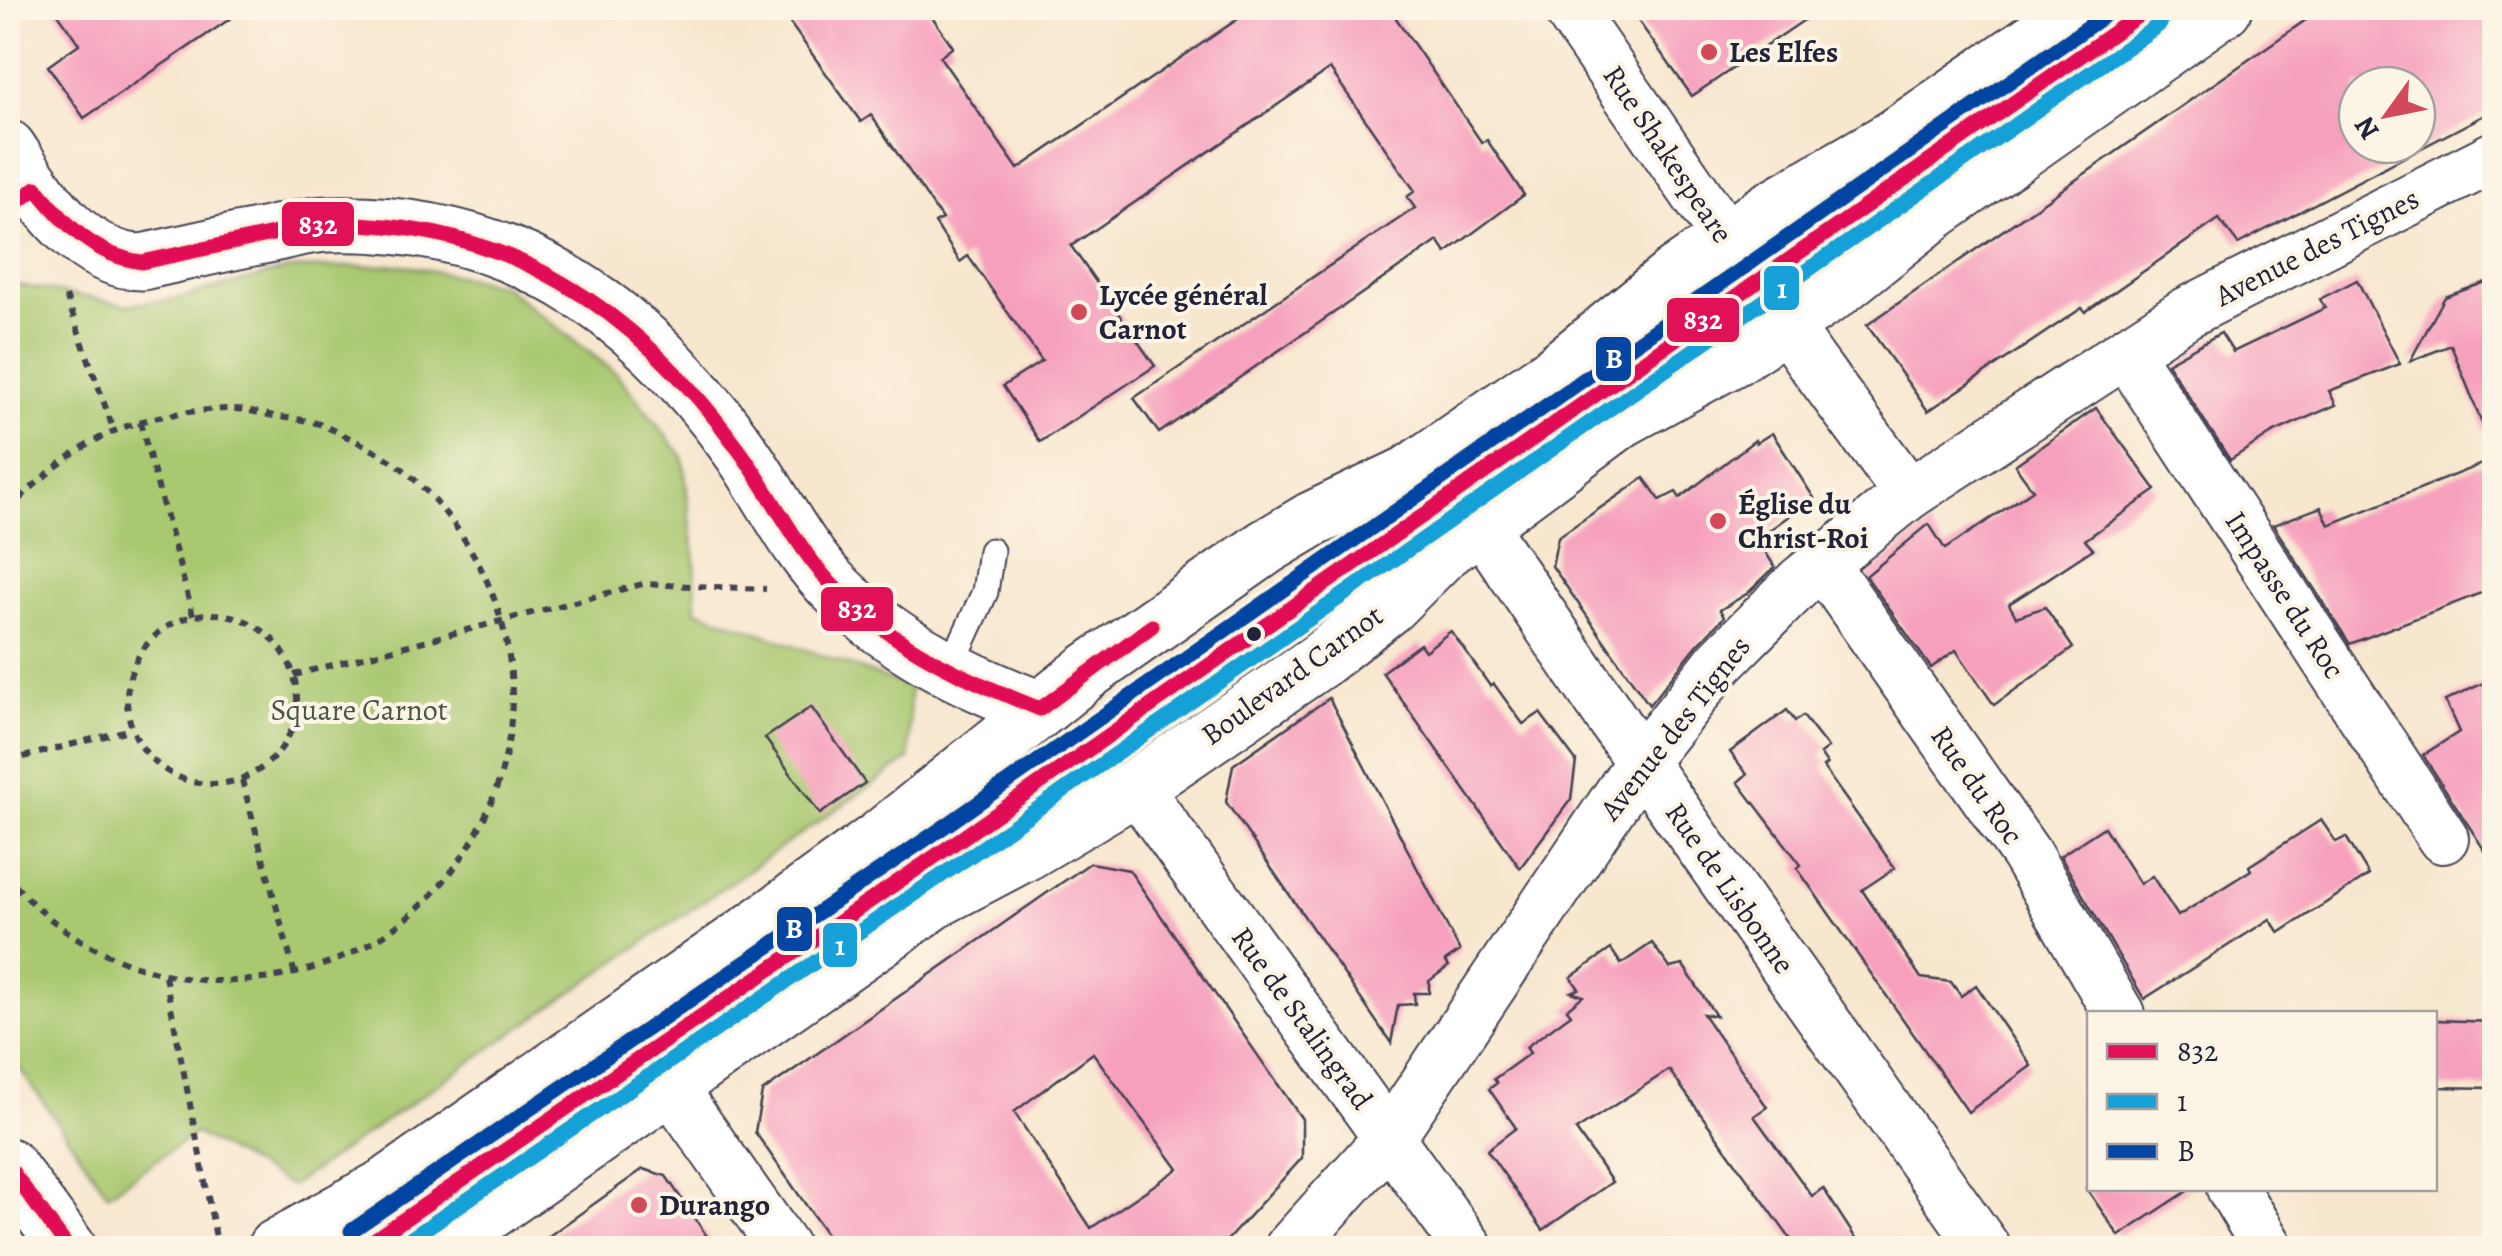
<svg xmlns="http://www.w3.org/2000/svg" width="2502" height="1256" font-family="Alegreya,serif">
	<style>
		.green { fill: #a9c86f; stroke: #667555; stroke-width: 2.5 }
		.building { fill: #f6a0bd; fill-rule: evenodd }
		.lines { fill: none; stroke-linecap: round; stroke-linejoin: round }
		.lane-casing { stroke: #424051; stroke-width: 29 }
		.street-casing { stroke: #424051; stroke-width: 54 }
		.secondary-casing { stroke: #424051; stroke-width: 59 }
		.primary-casing { stroke: #424051; stroke-width: 59 }
		.path { stroke: #424051; stroke-width: 6; stroke-dasharray: 8 8; stroke-linecap: butt }
		.lane { stroke: #fff; stroke-width: 25 }
		.street { stroke: #fff; stroke-width: 50 }
		.secondary { stroke: #fff; stroke-width: 55 }
		.primary { stroke: #fff; stroke-width: 55 }
		.bus-1-casing { stroke: #fcf5e5; stroke-width: 22 }
		.bus-2-casing { stroke: #fcf5e5; stroke-width: 22 }
		.bus-3-casing { stroke: #fcf5e5; stroke-width: 22 }
		.bus-1 { stroke: #e01156; stroke-width: 15 }
		.bus-2 { stroke: #18a0d8; stroke-width: 15 }
		.bus-3 { stroke: #0645a2; stroke-width: 15 }
		.poi-dot { fill: #d1495b; stroke: #fcf5e5; stroke-width: 4 }
		.bus-dot { fill: #22223b; stroke: #fcf5e5; stroke-width: 4 }
		.labels { text-anchor: middle; stroke-width: 8; stroke-linejoin: round; paint-order: stroke }
		.poi-label { font-size: 30px; font-weight: bold; fill: #22223b; stroke: #fcf5e5; text-anchor: start }
		.street-label { font-size: 30px; fill: #22223b; stroke: #fcf5e5 }
		.park-label { font-size: 30px; fill: #4a544b; stroke: #fcf5e5 }
		.line-badge { stroke: #fcf5e5; stroke-width: 4 }
		.badge-label { font-size: 28px; text-anchor: middle; font-weight: bold; fill: #fff }
	</style>
	<rect width="100%" height="100%" fill="#fcf5e5"/>
	<filter id="ink" filterUnits="userSpaceOnUse"><feTurbulence type="fractalNoise" baseFrequency=".01" numOctaves="2"/><feDisplacementMap in="SourceGraphic" scale="20" xChannelSelector="R" yChannelSelector="G"/><feConvolveMatrix kernelMatrix="1 2 1 2 8 2 1 2 1" color-interpolation-filters="sRGB"/></filter>
	<filter id="wash" filterUnits="userSpaceOnUse"><feTurbulence type="fractalNoise" baseFrequency=".0048" numOctaves="4" result="noise"/><feDisplacementMap in="SourceGraphic" scale="40" xChannelSelector="R" yChannelSelector="G"/><feGaussianBlur stdDeviation="2.25" result="paint"/><feColorMatrix in="noise" values="0 0 0 0 0 0 0 0 0 0 0 0 0 0 0 0 0 1.4 0 .05"/><feComposite in="paint" operator="in"/></filter>
	<g filter="url(#wash)">
		<rect width="100%" height="100%" fill="#f8e7cf"/>
		<path class="green" d="M403 265 502 285 616 373 683 457 695 562 696 610 910 687 909 759 291 1186 195 1133 108 1194 8 1052V290L14 284 127 305 176 299 288 269Z"/>
		<g id="blocks">
			<g class="building">
				<path d="M54 8H246L84 118 48 66 79 44Z"/>
				<path d="M779 8H926L953 47 940 57 1018 169 1254 8H1389L1482 143 1487 140 1524 195 1446 253 1438 241 1159 433 1134 398 1415 208 1407 197 1415 191 1330 69 1071 246 1155 366 1040 442 1003 386 1042 361 968 256 960 262 935 223 942 219 871 115 861 122Z"/>
				<path d="M1629 8H1822L1692 96Z"/>
				<path d="M2323 8H2494V110L2238 244 2219 219 2085 312 2082 308 1928 411 1867 325ZM2357 85H2417V145H2357Z"/>
				<path d="M2494 279V448H2492L2451 345 2410 361 2445 297Z"/>
				<path d="M2357 280 2400 364 2329 391 2336 405 2272 433 2230 460 2167 363 2221 333 2233 352 2325 308 2320 299Z"/>
				<path d="M2096 408 2156 490 2085 540 2093 549 2009 604 2016 617 2045 607 2073 648 1994 705 1956 650 1931 668 1866 576 1929 524 1945 549 2033 490 2015 465Z"/>
				<path d="M1772 433 1814 498 1757 539 1775 567 1748 593 1720 610 1724 617 1698 644 1649 705 1552 566 1558 537 1644 478 1660 500 1676 492 1680 498 1755 440 1756 443Z"/>
				<path d="M2494 459V588L2350 644 2273 525 2321 507 2329 525Z"/>
				<path d="M1451 631 1490 686 1494 684 1523 724 1540 713 1576 761 1571 799 1520 868 1382 672 1420 644 1425 651Z"/>
				<path d="M2494 678V865L2423 755 2459 732 2445 701Z"/>
				<path d="M1329 698 1460 951 1445 961 1449 966 1429 981V993H1414L1415 1004 1398 1005 1391 1043 1226 802 1233 765Z"/>
				<path d="M811 707 865 783 820 814 765 738Z"/>
				<path d="M1787 710 1795 721 1803 716 1828 748 1820 754 1827 764 1823 767 1895 868 1862 890 1921 978 1951 982 1961 996 1976 985 2031 1066 1968 1112 1797 868 1801 865 1738 782 1747 774 1730 752Z"/>
				<path d="M2321 820 2336 842 2346 837 2369 875 2279 933 2270 919 2144 999 2060 856 2104 827 2140 884 2152 876 2178 916 2251 870 2249 866Z"/>
				<path d="M1090 863 1129 870 1302 1119V1158L1220 1248H836L755 1132 762 1092ZM1093 1053 1178 1169 1091 1228 1014 1112Z"/>
				<path d="M1652 943 1670 968 1683 965 1716 1016 1703 1014 1767 1107 1754 1116 1812 1196 1823 1188 1862 1248H1797L1669 1070 1576 1130 1612 1182 1543 1230 1487 1150 1516 1128 1489 1089 1497 1083 1494 1079 1530 1053 1526 1047 1571 1014 1567 1009 1583 996 1571 992 1579 989 1571 977 1611 949 1621 964Z"/>
				<path d="M2434 1020 2494 1022V1088L2434 1087Z"/>
				<path d="M643 1169 666 1176 715 1248H532Z"/>
				<path d="M2086 1188H2192L2119 1236Z"/>
			</g>
		</g>
	</g>
	<g filter="url(#ink)">
		<use href="#blocks" fill-opacity="0" stroke="#424051" stroke-width="2.5"/>
		<g class="lines">
			<defs>
				<g id="lane">
					<path d="M949 671 985 592 991 551"/>
					<path d="M362 1248 962 838 2149 8"/>
				</g>
				<g id="street">
					<path d="M1568 8 1811 361 1909 494"/>
					<path d="M2126 352 2443 838"/>
					<path d="M1480 524 1641 762 1985 1248"/>
					<path d="M1823 564 2026 854 2119 1014"/>
					<path d="M1136 787 1468 1248"/>
					<path d="M670 1086 784 1248"/>
					<path d="M2232 1188 2268 1248"/>
					<path d="M1290 1248 1389 1138 1641 762 1720 662 1801 581 1909 494 2186 313 2494 157"/>
				</g>
				<g id="secondary">
					<path d="M8 148C39 194 79 261 142 262 184 253 225 243 268 235 287 231 307 225 327 224 509 218 636 305 739 449 772 495 797 552 839 592 896 647 966 681 1040 709"/>
					<path d="M8 1166 68 1248"/>
				</g>
				<g id="primary">
					<path d="M275 1248 386 1186 759 926 879 839 1087 672 1266 547 1311 520 1408 474 1554 373 1675 275 1770 209 1893 138 2081 8"/>
					<path d="M438 1248 936 900 1025 853 1136 787 1319 661 1389 606 1443 552 1621 420 1734 358 1834 292 1933 213 2224 8"/>
				</g>
			</defs>
			<use href="#lane" class="lane-casing"/>
			<use href="#street" class="street-casing"/>
			<use href="#secondary" class="secondary-casing"/>
			<use href="#primary" class="primary-casing"/>
			<g class="path">
				<path d="M66 296 114 431"/>
				<path d="M140 422 193 615"/>
				<path d="M8 510C41 478 74 448 117 430 149 416 193 410 228 409 242 408 258 413 273 416 289 419 309 419 324 426 347 436 386 455 404 470 526 577 550 746 448 876 403 934 335 970 262 979 165 991 70 952 8 877"/>
				<circle cx="212" cy="699" r="85"/>
				<path d="M294 675 643 584 766 589"/>
				<path d="M8 761 132 729"/>
				<path d="M242 780 295 975"/>
				<path d="M165 976 218 1248"/>
			</g>
			<use href="#lane" class="lane"/>
			<use href="#street" class="street"/>
			<use href="#secondary" class="secondary"/>
			<use href="#primary" class="primary"/>
			<defs>
				<g id="bus-1">
					<path d="M8 210 36 188C65 224 94 256 142 262 184 253 226 244 268 235 287 231 307 224 327 224 506 220 637 309 739 450 773 496 797 551 839 592 895 647 967 680 1040 709L1152 626"/>
					<path d="M8 1166 68 1248"/>
					<path d="M362 1248 962 838 2149 8"/>
				</g>
				<path id="bus-2" d="M397 1248 973 854 2160 24"/>
				<path id="bus-3" d="M351 1231 951 822 2115 8"/>
			</defs>
			<use href="#bus-1" class="bus-1-casing"/>
			<use href="#bus-2" class="bus-2-casing"/>
			<use href="#bus-3" class="bus-3-casing"/>
			<use href="#bus-1" class="bus-1"/>
			<use href="#bus-2" class="bus-2"/>
			<use href="#bus-3" class="bus-3"/>
		</g>
	</g>
	<g class="poi-dot">
		<circle cx="1709" cy="52" r="10"/>
		<circle cx="1079" cy="312" r="10"/>
		<circle cx="1718" cy="521" r="10"/>
		<circle cx="639" cy="1205" r="10"/>
	</g>
	<circle class="bus-dot" cx="1254" cy="634" r="9"/>
	<g class="labels">
		<g class="poi-label">
			<text x="1729" y="62">Les Elfes</text>
			<text x="1099" y="305">Lycée général<tspan x="1099" dy="34">Carnot</tspan></text>
			<text x="1738" y="514">Église du<tspan x="1738" dy="34">Christ-Roi</tspan></text>
			<text x="659" y="1215">Durango</text>
		</g>
		<g class="street-label">
			<text transform="translate(1668 154) rotate(56)" y="10">Rue Shakespeare</text>
			<text transform="translate(2317 247) rotate(-27)" y="10">Avenue des Tignes</text>
			<text transform="translate(2285 595) rotate(57)" y="10">Impasse du Roc</text>
			<text transform="translate(1292 675) rotate(-36)" y="10">Boulevard Carnot</text>
			<text transform="translate(1675 728) rotate(-52)" y="10">Avenue des Tignes</text>
			<text transform="translate(1977 785) rotate(55)" y="10">Rue du Roc</text>
			<text transform="translate(1730 888) rotate(55)" y="10">Rue de Lisbonne</text>
			<text transform="translate(1302 1018) rotate(54)" y="10">Rue de Stalingrad</text>
		</g>
		<g class="park-label">
			<text x="359" y="720">Square Carnot</text>
		</g>
	</g>
	<g class="line-badge">
		<rect x="280" y="200" width="76" height="48" rx="10" fill="#e01156"/>
		<rect x="1762" y="264" width="39" height="48" rx="10" fill="#18a0d8"/>
		<rect x="1665" y="296" width="76" height="48" rx="10" fill="#e01156"/>
		<rect x="1594" y="335" width="39" height="48" rx="10" fill="#0645a2"/>
		<rect x="819" y="585" width="76" height="48" rx="10" fill="#e01156"/>
		<rect x="775" y="905" width="39" height="48" rx="10" fill="#0645a2"/>
		<rect x="821" y="921" width="38" height="48" rx="10" fill="#18a0d8"/>
	</g>
	<g class="badge-label">
		<text x="318" y="234">832</text>
		<text x="1782" y="298">1</text>
		<text x="1703" y="329">832</text>
		<text x="1614" y="368">B</text>
		<text x="857" y="618">832</text>
		<text x="794" y="938">B</text>
		<text x="840" y="955">1</text>
	</g>
	<rect width="2502" height="1256" fill="none" stroke="#fcf5e5" stroke-width="40"/>
	<rect x="2087" y="1011" width="350" height="180" fill="#fcf5e5" stroke="#a5a1a1" stroke-width="2.5"/>
	<rect x="2107" y="1044" width="50" height="15" fill="#e01156" stroke="#a5a1a1" stroke-width="2.5"/>
	<text x="2177" y="1061" font-size="30" fill="#22223b">832</text>
	<rect x="2107" y="1094" width="50" height="15" fill="#18a0d8" stroke="#a5a1a1" stroke-width="2.5"/>
	<text x="2177" y="1111" font-size="30" fill="#22223b">1</text>
	<rect x="2107" y="1144" width="50" height="15" fill="#0645a2" stroke="#a5a1a1" stroke-width="2.5"/>
	<text x="2177" y="1161" font-size="30" fill="#22223b">B</text>
	<g transform="translate(2387 115) rotate(237)"><circle r="48" fill="#fcf5e5" stroke="#a5a1a1" stroke-width="2.5"/>
	<path d="M0-8L18 38L0 25L-18 38Z" fill="#d1495b"/>
	<text y="-15" font-size="28" font-weight="bold" text-anchor="middle" fill="#22223b">N</text>
	</g>
</svg>
